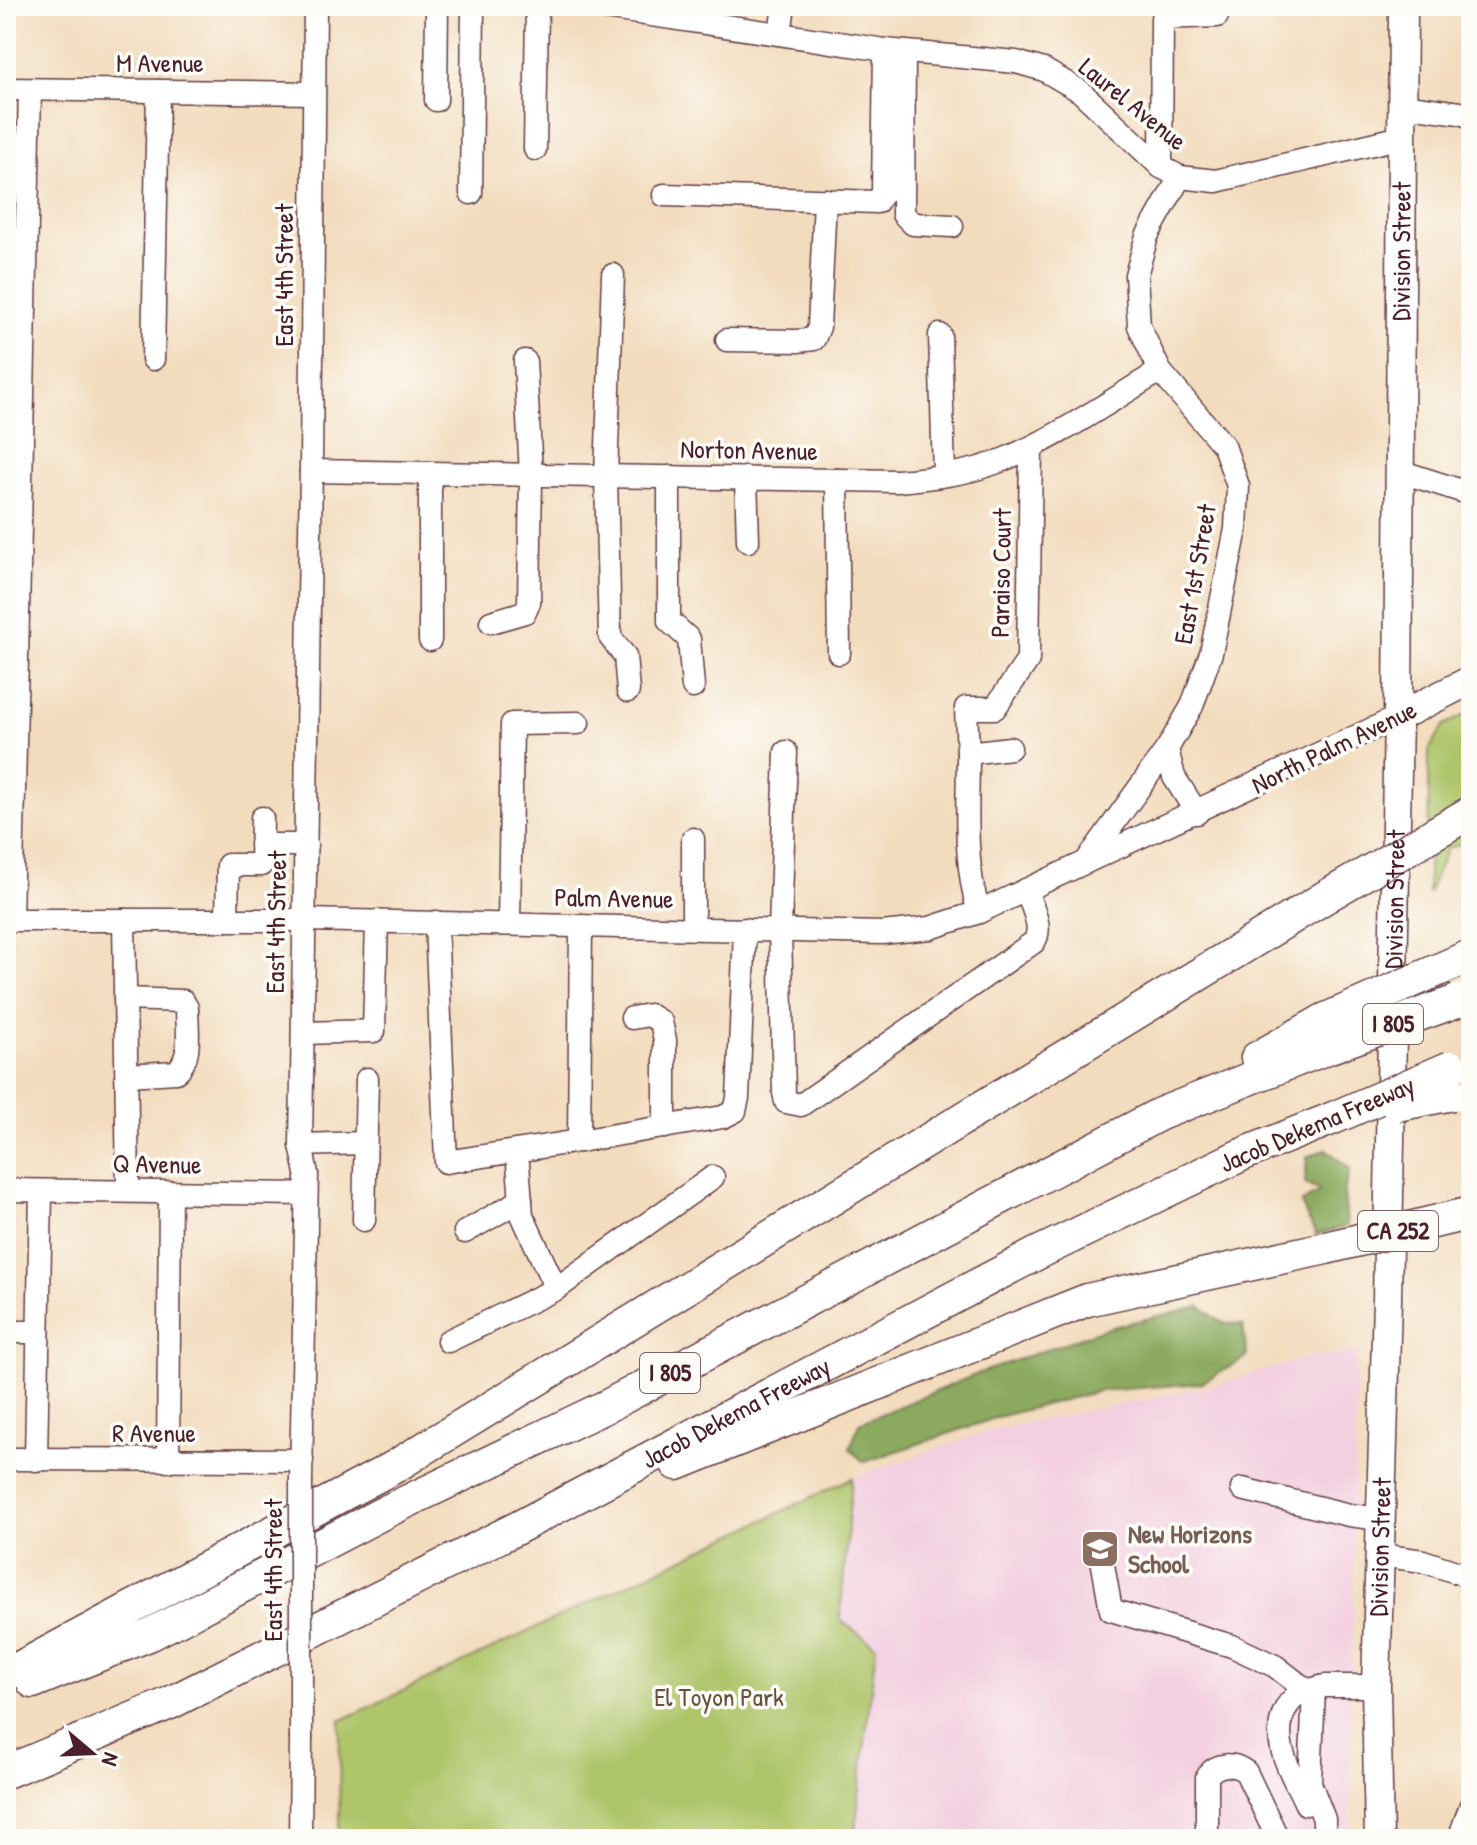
<svg xmlns="http://www.w3.org/2000/svg" width="1477" height="1845" font-family="'Patrick Hand',sans-serif">
	<style>
		.built { fill: #f3cfdf }
		.green { fill: #afc56a; stroke: #7c724a; stroke-width: 2 }
		.forest { fill: #8baa5e; stroke: #6a6444; stroke-width: 2 }
		.lines { fill: none; stroke-linecap: round; stroke-linejoin: round }
		.minor-casing { stroke: #633b41; stroke-width: 25 }
		.major-casing { stroke: #633b41; stroke-width: 31 }
		.highway-casing { stroke: #633b41; stroke-width: 35 }
		.minor { stroke: #fff; stroke-width: 22 }
		.major { stroke: #fff; stroke-width: 28 }
		.highway { stroke: #fff; stroke-width: 32 }
		.minor-bridge-casing { stroke: #633b41; stroke-width: 25; stroke-linecap: butt }
		.highway-bridge-casing { stroke: #633b41; stroke-width: 35; stroke-linecap: butt }
		.minor-bridge { stroke: #fff; stroke-width: 22 }
		.highway-bridge { stroke: #fff; stroke-width: 32 }
		.labels { text-anchor: middle; stroke-width: 7; stroke-linejoin: round; paint-order: stroke }
		.shield { fill: #fdfcf7; stroke: #806168; stroke-width: 2 }
		.shield-label { font-size: 24px; font-weight: bold; fill: #4a1f2b }
		.street-label { font-size: 26px; fill: #4a1f2b; stroke: #fdfcf7 }
		.education-label { font-size: 26px; font-weight: bold; fill: #785e54; stroke: #fdfcf7; text-anchor: start }
		.park-label { font-size: 26px; fill: #68513e; stroke: #fdfcf7 }
	</style>
	<rect width="100%" height="100%" fill="#fdfcf7"/>
	<filter id="ink" filterUnits="userSpaceOnUse"><feTurbulence type="fractalNoise" baseFrequency=".0125" numOctaves="2"/><feDisplacementMap in="SourceGraphic" scale="16" xChannelSelector="R" yChannelSelector="G"/><feConvolveMatrix kernelMatrix="1 2 1 2 8 2 1 2 1" color-interpolation-filters="sRGB"/></filter>
	<filter id="wash" filterUnits="userSpaceOnUse"><feTurbulence type="fractalNoise" baseFrequency=".006" numOctaves="4" result="noise"/><feDisplacementMap in="SourceGraphic" scale="32" xChannelSelector="R" yChannelSelector="G"/><feGaussianBlur stdDeviation="1.8" result="paint"/><feColorMatrix in="noise" values="0 0 0 0 0 0 0 0 0 0 0 0 0 0 0 0 0 1.4 0 .05"/><feComposite in="paint" operator="in"/></filter>
	<g filter="url(#wash)">
		<rect width="100%" height="100%" fill="#f2dcbd"/>
		<path class="built" d="M1357 1352 1350 1839H854L875 1646 840 1620 852 1478 990 1430 1207 1387 1307 1358Z"/>
		<g class="green">
			<path d="M1471 712V841L1447 848 1428 894 1429 750 1444 725Z"/>
			<path d="M852 1478 840 1620 876 1646 854 1839H339L340 1721Z"/>
		</g>
		<g class="forest">
			<path d="M1326 1149 1350 1169 1344 1192 1347 1226 1316 1235 1301 1203 1320 1191 1305 1184 1307 1157Z"/>
			<path d="M1200 1306 1221 1322 1243 1325 1247 1357 1201 1383 1099 1391 1001 1416 864 1462 850 1449 859 1423 980 1373 1104 1329Z"/>
		</g>
	</g>
	<g filter="url(#ink)">
		<g class="lines">
			<defs>
				<g id="minor">
					<path d="M591 6 885 50 1016 62 1044 70 1080 91 1161 167 1180 177 1216 181 1402 137"/>
					<path d="M780 33 784 6"/>
					<path d="M904 52 903 214 913 224 952 226"/>
					<path d="M6 89 313 93"/>
					<path d="M436 100 437 6"/>
					<path d="M1402 105 1460 113 1471 117"/>
					<path d="M535 149 537 6"/>
					<path d="M1161 167 1162 18 1217 16"/>
					<path d="M1180 177 1147 236 1136 275 1139 326 1160 371 1224 446 1238 486 1236 529 1211 653 1192 706 1167 749 1174 777 1197 813"/>
					<path d="M471 193 473 6"/>
					<path d="M664 195 877 202 883 193 885 50"/>
					<path d="M613 275 606 476 610 637 625 656 628 691"/>
					<path d="M940 335 944 475"/>
					<path d="M727 340 798 341 814 339 819 327 825 200"/>
					<path d="M153 359 158 91"/>
					<path d="M311 471 897 481C931 478 968 474 1000 461 1056 439 1108 402 1160 371"/>
					<path d="M1399 471 1471 494"/>
					<path d="M430 473V640"/>
					<path d="M669 477V621L689 639 693 687"/>
					<path d="M746 478 748 541"/>
					<path d="M837 480 839 653"/>
					<path d="M491 622 525 612 529 603 531 475 525 361"/>
					<path d="M786 752 780 930 784 1093 786 1102 801 1105 1034 942C1044 927 1031 906 1026 890"/>
					<path d="M968 753 966 708H995L1028 660 1031 448"/>
					<path d="M693 839V928"/>
					<path d="M261 845H306"/>
					<path d="M1086 862 1167 749"/>
					<path d="M979 912C963 861 968 806 968 753L1010 748"/>
					<path d="M6 920H305L882 933 930 928 979 912 1026 890 1398 717"/>
					<path d="M11 920 30 90"/>
					<path d="M124 920 128 1191"/>
					<path d="M227 920 228 865H261L262 818"/>
					<path d="M436 922 446 1162 579 1141 581 926"/>
					<path d="M509 924 512 724 578 723"/>
					<path d="M125 999 183 1001 187 1008C187 1028 193 1058 176 1072L127 1075"/>
					<path d="M632 1018 649 1015 661 1022 665 1040V1127"/>
					<path d="M303 1033 374 1031 377 921"/>
					<path d="M579 1141 723 1117 735 1111 738 1098 745 929"/>
					<path d="M301 1145 364 1143"/>
					<path d="M517 1151 522 1215 556 1289"/>
					<path d="M6 1190 306 1194"/>
					<path d="M364 1220 367 1079"/>
					<path d="M465 1232 521 1200"/>
					<path d="M6 1332H38"/>
					<path d="M448 1341 556 1289 713 1177"/>
					<path d="M6 1459 302 1460"/>
					<path d="M36 1460 41 1191"/>
					<path d="M168 1461 170 1193"/>
					<path d="M301 1480 307 1174 301 1145 311 467 315 6"/>
					<path d="M1242 1489 1349 1515 1380 1519"/>
					<path d="M1380 1555 1423 1561 1471 1577"/>
					<path d="M1103 1565 1111 1610 1232 1646 1275 1666 1306 1690"/>
					<path d="M1306 1804C1292 1773 1270 1743 1285 1710 1290 1699 1302 1690 1314 1689"/>
					<path d="M300 1839 301 1739"/>
					<path d="M1207 1839V1776C1217 1763 1233 1762 1246 1772L1278 1839"/>
					<path d="M1324 1839V1819L1310 1783 1314 1689 1324 1686H1376"/>
					<path d="M1459 1839 1471 1805"/>
				</g>
				<g id="major">
					<path d="M1398 717 1471 680"/>
					<path id="s1" d="M1379 1839 1376 1686 1387 1300 1398 717 1403 6"/>
				</g>
				<g id="highway">
					<path d="M1257 1058 1324 1020"/>
					<path d="M677 1464 1087 1300 1326 1248"/>
					<path d="M6 1675 394 1467 1327 896"/>
					<path d="M33 1682 151 1634 385 1512 609 1405 1160 1114 1330 1047"/>
					<path id="s2" d="M6 1772 172 1702 519 1527 1036 1254 1241 1155 1331 1119"/>
				</g>
			</defs>
			<use href="#minor" class="minor-casing"/>
			<use href="#major" class="major-casing"/>
			<use href="#highway" class="highway-casing"/>
			<use href="#minor" class="minor"/>
			<use href="#major" class="major"/>
			<use href="#highway" class="highway"/>
			<defs>
				<path id="minor-bridge" d="M301 1739V1480"/>
				<g id="highway-bridge">
					<path d="M1327 896 1471 812"/>
					<path d="M1324 1020 1470 956"/>
					<path d="M1330 1047 1457 1001"/>
					<path d="M1397 1105 1452 1094"/>
					<path d="M1331 1119 1451 1067"/>
					<path d="M1326 1248 1471 1213"/>
				</g>
			</defs>
			<use href="#minor-bridge" class="minor-bridge-casing"/>
			<use href="#highway-bridge" class="highway-bridge-casing"/>
			<use href="#minor-bridge" class="minor-bridge"/>
			<use href="#highway-bridge" class="highway-bridge"/>
		</g>
	</g>
	<defs>
		<symbol id="school-square" viewBox="-11 -11 22 22"><rect x="-9" y="-9" width="18" height="18" rx="4" fill="#8d6e63" stroke="#fdfcf7"/><path d="M0-5L7-2L0 1L-7-2ZM-4 1L0 2.5L4 1V4Q0 6-4 4Z" fill="#fff"/></symbol>
	</defs>
	<g fill-rule="evenodd">
		<use href="#school-square" x="1078" y="1527" width="44" height="44"/>
	</g>
	<g class="labels">
		<g class="shield">
			<rect x="1363" y="1004" width="60" height="40" rx="6"/>
			<rect x="1358" y="1211" width="80" height="40" rx="6"/>
			<rect x="640" y="1353" width="60" height="40" rx="6"/>
		</g>
		<g class="shield-label">
			<text x="1393" y="1032">I 805</text>
			<text x="1398" y="1239">CA 252</text>
			<text x="670" y="1381">I 805</text>
		</g>
		<g class="street-label">
			<text x="160" y="72">M Avenue</text>
			<text transform="translate(1133 104) rotate(39)" y="9">Laurel Avenue</text>
			<text dy="9" stroke="none"><textPath href="#s1" startOffset="1588">Division Street</textPath></text>
			<text transform="translate(284 275) rotate(-90)" y="9">East 4th Street</text>
			<text transform="translate(749 450) rotate(1)" y="9">Norton Avenue</text>
			<text transform="translate(1001 573) rotate(-89)" y="9">Paraiso Court</text>
			<text transform="translate(1195 574) rotate(-80)" y="9">East 1st Street</text>
			<text transform="translate(1334 747) rotate(-26)" y="9">North Palm Avenue</text>
			<text transform="translate(614 898) rotate(1)" y="9">Palm Avenue</text>
			<text dy="9" stroke="none"><textPath href="#s1" startOffset="940">Division Street</textPath></text>
			<text transform="translate(276 922) rotate(-89)" y="9">East 4th Street</text>
			<text transform="translate(1317 1124) rotate(-23)" y="9">Jacob Dekema Freeway</text>
			<text transform="translate(157 1164) rotate(1)" y="9">Q Avenue</text>
			<text dy="9" stroke="none"><textPath href="#s2" startOffset="814">Jacob Dekema Freeway</textPath></text>
			<text x="154" y="1442">R Avenue</text>
			<text dy="9" stroke="none"><textPath href="#s1" startOffset="292">Division Street</textPath></text>
			<text transform="translate(273 1570) rotate(-90)" y="9">East 4th Street</text>
		</g>
		<g class="education-label">
			<text x="1128" y="1543">New Horizons<tspan x="1128" dy="30">School</tspan></text>
		</g>
		<g class="park-label">
			<text x="719" y="1706">El Toyon Park</text>
		</g>
	</g>
	<rect width="1477" height="1845" fill="none" stroke="#fdfcf7" stroke-width="32"/>
	<g transform="translate(92 1753) rotate(109)" stroke="#fdfcf7" stroke-width="6" paint-order="stroke">
	<path d="M0-6L14 30L0 20L-14 30Z" fill="#4a1f2b"/>
	<text y="-12" font-size="22" font-weight="bold" text-anchor="middle" fill="#4a1f2b">N</text>
	</g>
</svg>
